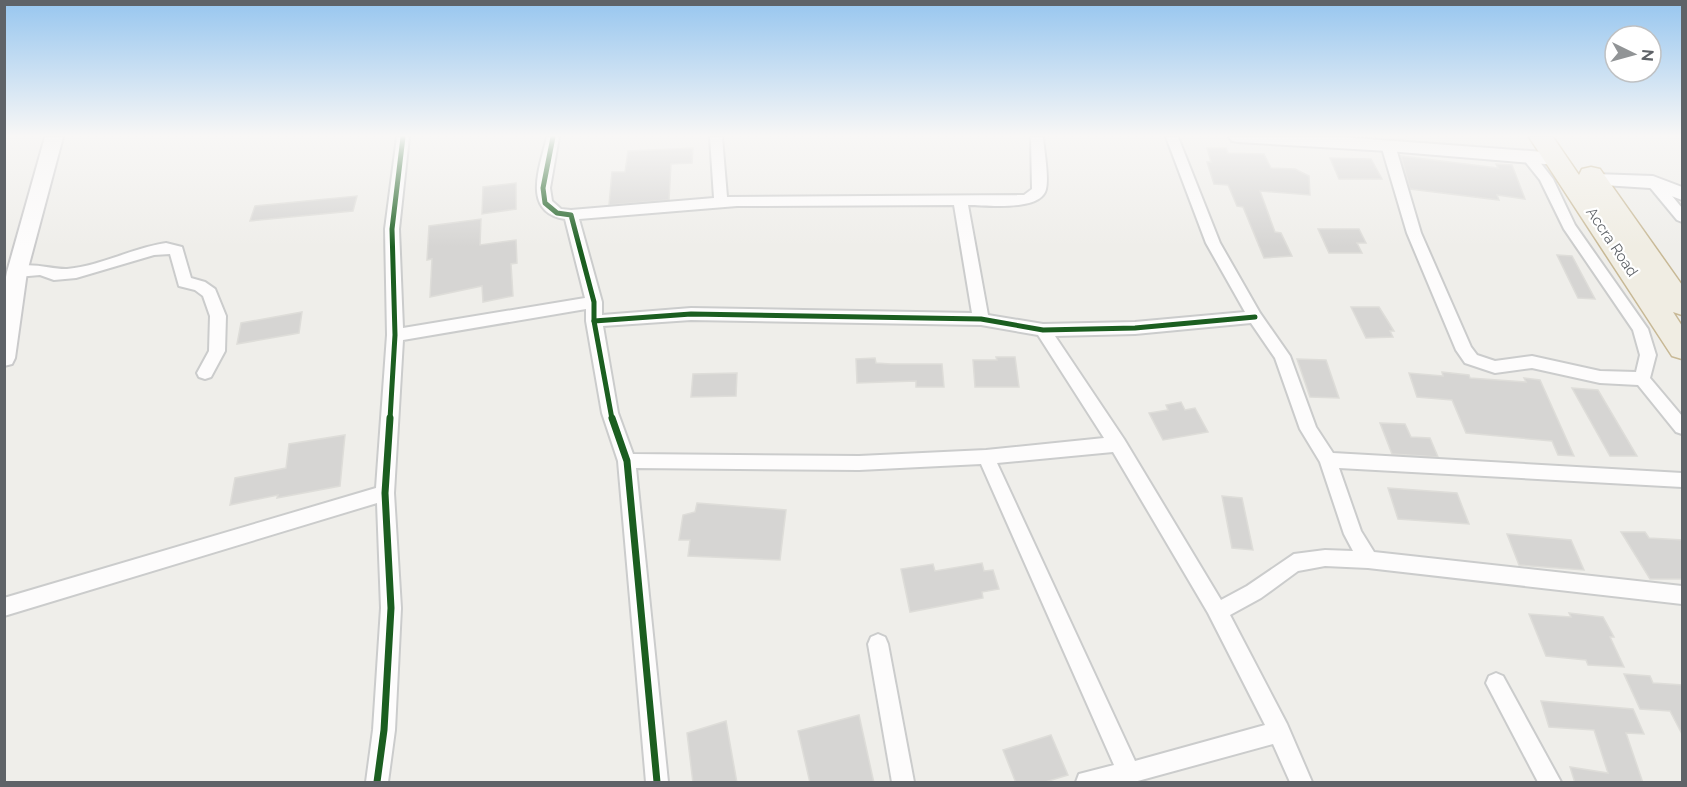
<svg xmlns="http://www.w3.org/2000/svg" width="1687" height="787" font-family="Raleway,sans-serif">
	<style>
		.building { fill: #d6d5d3; stroke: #deddd9; stroke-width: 1.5 }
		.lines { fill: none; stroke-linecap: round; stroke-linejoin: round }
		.street-casing { stroke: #cbcccc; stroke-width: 4 }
		.secondary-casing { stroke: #cacacb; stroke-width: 4 }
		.highway-casing { stroke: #c8b996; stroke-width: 3 }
		.street { fill: #fdfcfc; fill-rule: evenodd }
		.secondary { fill: #fdfcfc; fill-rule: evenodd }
		.highway { fill: #f0ede3; fill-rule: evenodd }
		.cycleway-far1-casing { stroke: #fff; stroke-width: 8 }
		.cycleway-casing { stroke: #fff; stroke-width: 10 }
		.cycleway-far1 { stroke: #1b5e20; stroke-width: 5 }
		.cycleway { stroke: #1b5e20; stroke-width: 7 }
		.labels { text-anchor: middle; stroke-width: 4.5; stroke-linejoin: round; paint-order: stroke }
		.street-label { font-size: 15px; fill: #5f6368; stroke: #fff }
	</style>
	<rect width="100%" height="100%" fill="#efeeea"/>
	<g class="building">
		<path d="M693 148 692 163 671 164 669 200 609 205 612 172H625L628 151Z"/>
		<path d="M1207 148H1226L1228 153 1264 154 1271 168 1295 169 1309 176 1310 195 1260 191 1275 232 1281 233 1292 256 1264 258 1243 207 1237 206 1228 185 1214 184 1207 162H1211Z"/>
		<path d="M1401 156 1498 168 1496 164 1512 165 1525 199 1497 195 1499 200 1410 189Z"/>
		<path d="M1330 158 1371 159 1382 179H1339Z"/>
		<path d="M516 183V209L482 214 483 187Z"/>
		<path d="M357 196 353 211 250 221 255 206Z"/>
		<path d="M481 219 480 245 516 240 517 263 511 264 513 296 483 302 482 286 430 297 432 259 427 260 429 226Z"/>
		<path d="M1318 229H1359L1366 243H1357L1362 253H1329Z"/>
		<path d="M1557 255 1572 256 1595 299 1578 298Z"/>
		<path d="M1351 307H1379L1394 331H1390L1393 337 1366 338Z"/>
		<path d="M302 312 299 333 237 344 241 323Z"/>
		<path d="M996 357H1015L1019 387H975L973 360H997Z"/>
		<path d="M875 358 876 363 891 364H942L944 387H916V381L857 383 856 359Z"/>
		<path d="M1297 359 1326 360 1339 398 1310 397Z"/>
		<path d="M1442 372 1469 375 1470 378 1526 382 1524 378 1540 380 1574 456 1558 455 1552 441 1466 433 1452 400 1417 397 1409 373 1443 376Z"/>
		<path d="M737 373 736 396 691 397 693 374Z"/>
		<path d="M1572 388 1598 390 1637 456H1610Z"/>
		<path d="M1181 402 1185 410 1195 408 1208 432 1163 440 1149 413 1168 410 1166 405Z"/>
		<path d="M1380 423 1405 424 1411 437 1430 438 1438 457 1392 454Z"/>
		<path d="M345 435 340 486 277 498 278 495 230 505 235 478 286 468 289 444Z"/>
		<path d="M1388 488 1457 493 1469 524 1398 519Z"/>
		<path d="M1222 496 1242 498 1253 550 1232 548Z"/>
		<path d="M697 503 786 510 780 560 688 556 690 540H679L683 515 695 512Z"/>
		<path d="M1621 532H1645L1649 538 1683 540V579H1650Z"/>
		<path d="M1507 534 1571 540 1584 570 1519 565Z"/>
		<path d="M982 563 984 571 993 570 999 589 982 592 983 598 910 612 901 569 933 564 935 571Z"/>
		<path d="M1569 613 1603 617 1614 637H1610L1624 667 1588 665 1586 660 1546 656 1529 614 1571 617Z"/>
		<path d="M1624 674 1650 676 1653 683 1683 685V736L1670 711 1640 709Z"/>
		<path d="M1541 701 1633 709 1644 734 1626 733 1643 783H1575L1570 767 1608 773 1594 730 1549 727Z"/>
		<path d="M859 715 874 783H810L798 731Z"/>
		<path d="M726 721 737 783H693L687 733Z"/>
		<path d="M1051 735 1068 775 1042 783H1016L1003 750Z"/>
	</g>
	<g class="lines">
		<defs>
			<g id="street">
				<path d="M397 137H409L399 229 403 328 585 298 565 219C521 212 540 167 547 137H559L550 188 552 201 561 209 571 210 714 198 710 137H722L727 197 1024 195 1032 189 1031 137H1043C1044 151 1049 176 1046 189 1041 212 986 205 968 205L988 315 1043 324 1135 322 1245 312 1206 243 1166 137H1178L1220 243 1260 313 1290 356 1316 427 1333 453 1682 473V487L1339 468 1361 531 1374 552 1682 586V604L1368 568 1325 566 1298 571 1261 598 1230 615 1287 724 1312 782H1290L1273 744 1134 782H1076L1079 774 1114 765 981 464 859 470 636 468 668 782H646L618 461 602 413 586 321V309L403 340 394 493 401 608 395 730 388 782H366L373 730 381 608 377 503 4 616V598L376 488 387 335 385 229ZM954 205 972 313 691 308 602 315V302L579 219 737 206ZM691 320 981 325 1038 335 1104 438 986 450 859 456 633 454 618 413 603 326ZM1251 323 1275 358 1300 429 1320 462 1344 534 1353 551 1325 550 1294 554 1247 586 1221 600 1124 439 1055 336 1135 334ZM1113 452 1208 613 1265 725 1135 761 997 463Z"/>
				<path d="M1388 141 1395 145 1421 233 1471 347 1477 355 1495 361 1532 356 1600 371 1636 372 1640 355 1633 330 1564 229 1540 180 1520 155 1527 151 1532 152 1553 179 1575 225 1648 329 1656 355 1650 378 1682 416V434L1676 432 1638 385 1600 383 1532 368 1495 373 1465 363 1456 350 1407 233 1381 145Z"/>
				<path d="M1653 178 1658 179 1682 208V222L1677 220 1648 185 1646 182Z"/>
				<path d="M166 243 182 247 191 278 205 282 215 289 226 316 225 351 211 377 205 379 199 377 197 373 209 351 210 316 203 296 195 290 179 286 170 254 154 255 76 278 54 280 40 275 17 277 10 272C19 258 53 270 67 269 101 266 132 248 166 243Z"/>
				<path d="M878 634 885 637 888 644 914 782H892L868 644 871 637Z"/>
				<path d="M1496 673 1503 676 1561 782H1538L1486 683 1489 676Z"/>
			</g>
			<g id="secondary">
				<path d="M45 137H63L27 272 15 358 12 364 4 366V287L7 272Z"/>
				<path d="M1229 137H1340L1557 153 1563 155 1566 159 1563 163 1557 165 1388 151 1238 142 1232 141Z"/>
				<path d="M1595 174 1653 176 1682 187V200L1650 188 1588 184 1586 180 1588 176Z"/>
			</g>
			<path id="highway" d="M1529 137H1553L1579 175 1582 169 1591 167 1600 169 1682 285V315L1673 312 1682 326V359L1672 356Z"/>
		</defs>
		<use href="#street" class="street-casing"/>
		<use href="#secondary" class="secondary-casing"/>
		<use href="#highway" class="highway-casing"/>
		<use href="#street" class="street"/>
		<use href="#secondary" class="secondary"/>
		<use href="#highway" class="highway"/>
		<defs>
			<g id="cycleway-far1">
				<path d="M553 137 543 188 545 203 557 213 571 215 594 302V321L612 419"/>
				<path d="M594 321 691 314 981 319 1043 330 1135 328 1255 317"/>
				<path d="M390 419 395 335 392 229 403 137"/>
			</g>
			<g id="cycleway">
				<path d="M612 418 627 461 657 782"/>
				<path d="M377 782 384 730 391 608 385 493 390 418"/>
			</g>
		</defs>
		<use href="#cycleway-far1" class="cycleway-far1-casing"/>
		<use href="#cycleway" class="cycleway-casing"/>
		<use href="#cycleway-far1" class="cycleway-far1"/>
		<use href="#cycleway" class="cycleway"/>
	</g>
	<linearGradient id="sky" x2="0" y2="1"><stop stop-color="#97c6ef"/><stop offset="0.55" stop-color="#f8f7f6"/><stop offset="1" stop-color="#f8f7f6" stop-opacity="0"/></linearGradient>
	<rect width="1687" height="247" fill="url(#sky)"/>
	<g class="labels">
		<g class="street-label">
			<text transform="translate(1612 242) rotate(56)" y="5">Accra Road</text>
		</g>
	</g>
	<rect width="1687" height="787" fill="none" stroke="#5f6368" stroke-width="12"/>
	<g transform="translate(1633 54) rotate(95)"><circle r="28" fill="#ffffff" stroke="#bfc1c3" stroke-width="1.5"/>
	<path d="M0-4.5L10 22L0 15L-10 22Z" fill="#919496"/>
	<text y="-9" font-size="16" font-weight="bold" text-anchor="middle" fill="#5f6368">N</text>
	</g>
</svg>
